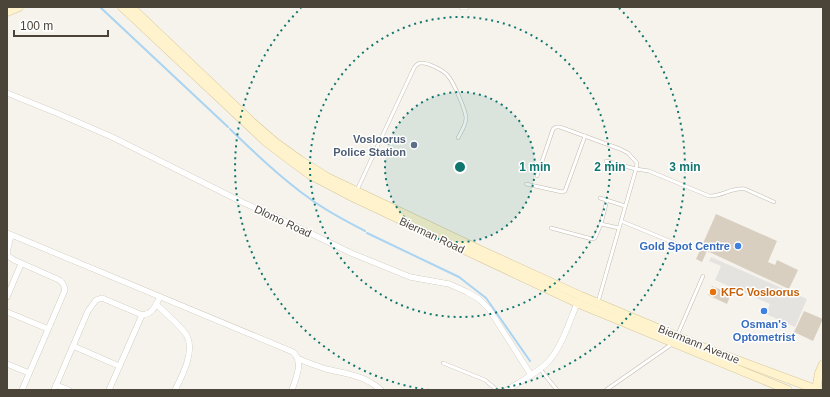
<svg xmlns="http://www.w3.org/2000/svg" width="830" height="397" font-family="Arial,sans-serif">
	<style>
		.parking { fill: #e5e3e0 }
		.lines { fill: none; stroke-linecap: round; stroke-linejoin: round }
		.stream { stroke: #a9d4f2; stroke-width: 2 }
		.building { fill: #d8cfc1 }
		.lane-casing { stroke: #c2bbae; stroke-width: 4 }
		.street-casing { stroke: #c2bbae; stroke-width: 6 }
		.secondary-casing { stroke: #d6c79b; stroke-width: 9 }
		.lane { stroke: #fff; stroke-width: 3 }
		.street { stroke: #fff; stroke-width: 5.5 }
		.secondary { stroke: #fff3cd; stroke-width: 8 }
		.ring { fill: none; stroke: #0f766e; stroke-width: 2; stroke-dasharray: 2 4 }
		.service-dot { fill: #5c6f8a; stroke: #fff; stroke-width: 1.5 }
		.shop-dot { fill: #3f7fe0; stroke: #fff; stroke-width: 1.5 }
		.food-dot { fill: #e8710a; stroke: #fff; stroke-width: 1.5 }
		.labels { text-anchor: middle; stroke-width: 3; stroke-linejoin: round; paint-order: stroke }
		.service-label { font-size: 11px; font-weight: bold; fill: #4e5e75; stroke: #fff; text-anchor: end }
		.street-label { font-size: 11px; fill: #4b4439; stroke: #fff }
		.shop-label { font-size: 11px; font-weight: bold; fill: #366cbe; stroke: #fff; text-anchor: end }
		.food-label { font-size: 11px; font-weight: bold; fill: #c56008; stroke: #fff; text-anchor: start }
		.centre { fill: #0f766e; stroke: #fff; stroke-width: 2 }
		.ring-label { font-size: 12px; text-anchor: middle; font-weight: bold; fill: #0f766e; stroke: #fff; stroke-width: 3; stroke-linejoin: round; paint-order: stroke }
	</style>
	<rect width="100%" height="100%" fill="#f6f3ec"/>
	<path class="parking" d="M711 257 807 299 795 327 766 314 770 304 715 280 721 266 709 261Z"/>
	<g class="lines">
		<g class="stream">
			<path d="M100 7 228 127"/>
			<path d="M230 129C255 153 281 178 309 198 326 211 346 221 365 231"/>
			<path d="M367 233 459 277 486 298 530 361"/>
		</g>
	</g>
	<g class="building">
		<path d="M716 214 777 241 768 262 775 265 777 260 798 270 789 289 707 251 702 262 696 259Z"/>
		<path d="M712 286 731 294 727 304 708 295Z"/>
		<path d="M804 311 823 319 813 341 794 332Z"/>
	</g>
	<g class="lines">
		<defs>
			<g id="lane">
				<path d="M537 176 553 129 556 127H560L620 149 628 153 637 163 636 169 606 161"/>
				<path d="M526 184 562 192 565 191 585 136"/>
				<path d="M357 190 414 68C416 65 418 63 421 63 427 62 445 71 448 76 453 81 466 111 466 118 466 125 461 132 458 138"/>
				<path d="M600 198 625 206"/>
				<path d="M607 200 601 224 619 228"/>
				<path d="M621 221 684 247"/>
				<path d="M551 228 592 239 595 238 601 224"/>
				<path d="M598 302 636 169 649 171 709 196C722 197 731 187 745 189L774 202"/>
				<path d="M677 336 703 276"/>
				<path d="M443 363 485 380 497 390"/>
				<path d="M540 369 557 390"/>
				<path d="M606 390 672 344"/>
			</g>
			<g id="street">
				<path d="M462 7H466"/>
				<path d="M7 93 59 114 112 137 244 203 287 222 351 253 410 277 449 284 467 292 479 299 489 309 531 375"/>
				<path d="M7 233 293 352C304 363 296 377 292 390"/>
				<path d="M7 252 8 256 14 260 57 279C62 281 64 284 65 290L22 390"/>
				<path d="M7 252 11 235"/>
				<path d="M7 297 21 264"/>
				<path d="M156 304C163 311 183 328 187 336 195 352 182 376 175 390"/>
				<path d="M7 312 48 329"/>
				<path d="M73 346 119 366"/>
				<path d="M299 359C308 363 317 366 326 369 347 374 364 375 381 390"/>
				<path d="M7 364 29 373"/>
				<path d="M56 385 69 390"/>
				<path d="M54 390 88 311 96 300 102 298 142 315C153 314 155 306 160 297"/>
				<path d="M109 390 142 315"/>
				<path d="M507 390C521 381 536 374 548 362 562 347 570 320 578 301"/>
			</g>
			<g id="secondary">
				<path d="M122 7 266 142 291 161 310 175 354 198 577 303 788 390"/>
				<path d="M131 7 252 122 275 142 300 160 327 177 487 253 581 296 705 348 818 390"/>
				<path d="M7 12 19 7"/>
				<path d="M816 390 819 373 823 364"/>
			</g>
		</defs>
		<use href="#lane" class="lane-casing"/>
		<use href="#street" class="street-casing"/>
		<use href="#secondary" class="secondary-casing"/>
		<use href="#lane" class="lane"/>
		<use href="#street" class="street"/>
		<use href="#secondary" class="secondary"/>
	</g>
	<circle cx="460" cy="167" r="75" fill="#0f766e" fill-opacity=".12"/>
	<g class="ring">
		<circle cx="460" cy="167" r="75"/>
		<circle cx="460" cy="167" r="150"/>
		<path d="M429 390A225 225 0 0 1 301 8M619 8A225 225 0 0 1 491 390"/>
	</g>
	<circle class="service-dot" cx="414" cy="145" r="4"/>
	<g class="shop-dot">
		<circle cx="738" cy="246" r="4"/>
		<circle cx="764" cy="311" r="4"/>
	</g>
	<circle class="food-dot" cx="713" cy="292" r="4"/>
	<g class="labels">
		<g class="service-label">
			<text x="406" y="143">Vosloorus<tspan x="406" dy="13">Police Station</tspan></text>
		</g>
		<g class="street-label">
			<text transform="translate(283 221) rotate(25)" y="4">Dlomo Road</text>
			<text transform="translate(432 235) rotate(25)" y="4">Bierman Road</text>
			<text transform="translate(699 344) rotate(22)" y="4">Biermann Avenue</text>
		</g>
		<g class="shop-label">
			<text x="730" y="250">Gold Spot Centre</text>
			<text x="764" y="328" text-anchor="middle">Osman's<tspan x="764" dy="13">Optometrist</tspan></text>
		</g>
		<g class="food-label">
			<text x="721" y="296">KFC Vosloorus</text>
		</g>
	</g>
	<circle cx="460" cy="167" r="6" class="centre"/>
	<g class="ring-label">
		<text x="535" y="171">1 min</text>
		<text x="610" y="171">2 min</text>
		<text x="685" y="171">3 min</text>
	</g>
	<rect width="830" height="397" fill="none" stroke="#4b4439" stroke-width="16"/>
	<path d="M14 30v6h94v-6" fill="none" stroke="#4b4439" stroke-width="2"/>
	<text x="20" y="30" font-size="12" fill="#4b4439" stroke="#ffffff" stroke-width="3" paint-order="stroke">100 m</text>
</svg>
